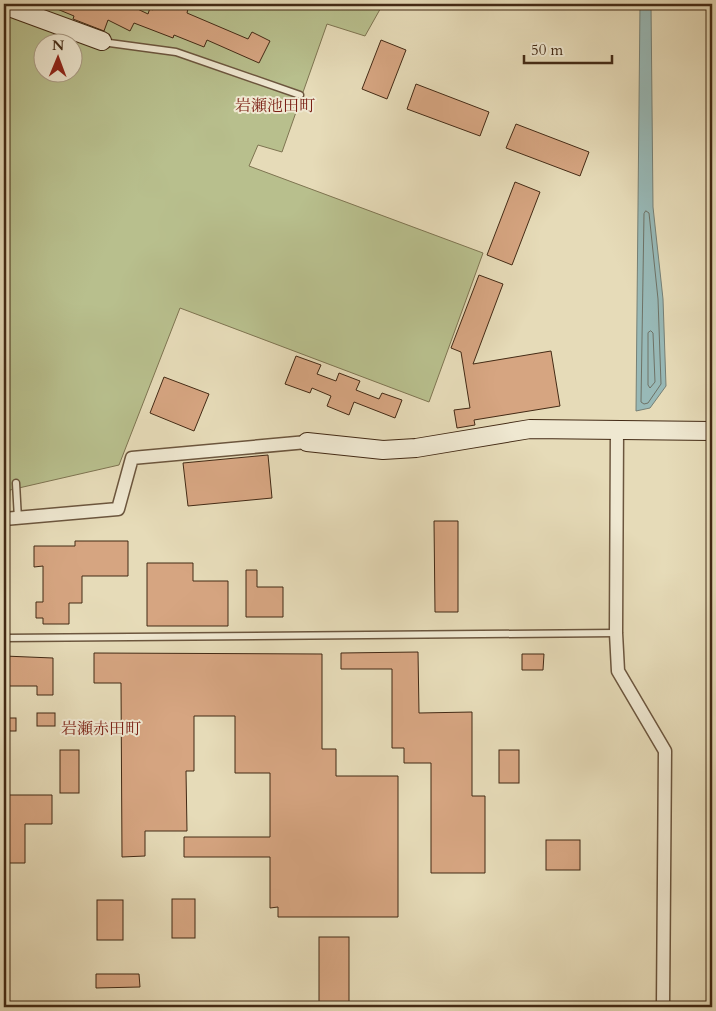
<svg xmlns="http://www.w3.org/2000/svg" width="716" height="1011" font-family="Cardo,'Noto Serif JP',serif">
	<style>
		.green { fill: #b8bf8d; stroke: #7e7451; fill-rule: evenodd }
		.water { fill: #98b9b7; stroke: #768076 }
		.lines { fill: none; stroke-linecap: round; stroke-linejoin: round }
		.shore { stroke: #6e7266; stroke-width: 1 }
		.building { fill: #d6a581; stroke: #432a15 }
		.lane-casing { stroke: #6c563e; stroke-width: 9 }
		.street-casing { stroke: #6c563e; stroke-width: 15 }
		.secondary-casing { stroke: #432a15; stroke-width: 20 }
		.lane { stroke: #efe8d1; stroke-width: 6 }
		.street { stroke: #efe8d1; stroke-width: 12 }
		.secondary { stroke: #efe8d1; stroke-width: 18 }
		.labels { text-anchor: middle; stroke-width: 4; stroke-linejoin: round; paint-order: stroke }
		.neighbourhood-label { font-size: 16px; fill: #7a1f14; stroke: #efe8d1 }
	</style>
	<rect width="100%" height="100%" fill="#e6dbb8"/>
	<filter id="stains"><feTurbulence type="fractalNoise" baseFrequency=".004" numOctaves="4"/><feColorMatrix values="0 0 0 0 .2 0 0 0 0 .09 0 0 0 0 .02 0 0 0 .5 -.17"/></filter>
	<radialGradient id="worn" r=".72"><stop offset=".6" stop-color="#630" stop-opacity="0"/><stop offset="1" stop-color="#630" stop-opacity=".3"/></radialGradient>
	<path class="green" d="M4 4H383L365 36 327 24 282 152 258 145 249 166 483 253 429 402 180 308 119 465 10 490 9 515H4ZM42 42H72V72H42Z"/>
	<path class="water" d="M640 4H651L653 207 663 299 666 386 650 408 636 411Z"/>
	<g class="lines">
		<g class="shore">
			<path d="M646 211 649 213 658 299 661 384 648 403 644 404 641 402 644 214Z"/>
			<path d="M651 331 653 333 655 382 650 388 648 385V333Z"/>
		</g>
	</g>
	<g class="building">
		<path d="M45 4H110L118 9 121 4H127L148 14 150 8 153 10 154 4H189L187 13 248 39 252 32 270 41 259 63 207 40 204 47 174 35 173 38 134 23 130 31 108 20 104 31 73 19 74 16Z"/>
		<path d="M381 40 406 50 387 99 362 89Z"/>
		<path d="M416 84 489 112 480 136 407 109Z"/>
		<path d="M516 124 589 152 580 176 506 148Z"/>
		<path d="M515 182 540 192 512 265 487 255Z"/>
		<path d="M479 275 503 284 473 364 551 351 560 406 474 420 475 425 457 428 454 410 470 408 461 352 451 348Z"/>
		<path d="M296 356 321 365 317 374 336 381 339 373 360 381 356 390 379 399 382 393 402 400 395 418 354 402 349 415 327 406 331 396 312 388 310 393 285 384Z"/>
		<path d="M164 377 209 394 194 431 150 413Z"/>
		<path d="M268 455 272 498 188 506 183 463Z"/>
		<path d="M434 521H458V612H435Z"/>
		<path d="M75 541H128V576H82V603H69V624H43V618H36V602H43V566L34 567V546H75Z"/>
		<path d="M147 563H193V581H228V626H147Z"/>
		<path d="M246 570H257V587H283V617H246Z"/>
		<path d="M418 652 419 713 472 712V796H485V873H431V763H404V748H392V669H341V653Z"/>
		<path d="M94 653 322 654V749H336V776H398V917H278V907L270 908V857H184V837H270V773H235V716H194V771H186L187 831H145V856L122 857 121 683H94Z"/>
		<path d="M522 654H544L543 670H522Z"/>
		<path d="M4 656 53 658V695H37V686H4Z"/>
		<rect x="37" y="713" width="18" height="13"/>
		<rect x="4" y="718" width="12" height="13"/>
		<rect x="60" y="750" width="19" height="43"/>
		<rect x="499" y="750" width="20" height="33"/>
		<path d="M4 795H52V824H25V863H4Z"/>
		<rect x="546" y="840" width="34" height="30"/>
		<rect x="172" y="899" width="23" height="39"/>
		<rect x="97" y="900" width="26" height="40"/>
		<rect x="319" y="937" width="30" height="70"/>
		<path d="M96 974H139L140 987 96 988Z"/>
	</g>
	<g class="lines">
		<defs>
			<g id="lane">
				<path d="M102 42 176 52 300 95"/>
				<path d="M16 483 18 519"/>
				<path d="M4 638 616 633"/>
			</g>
			<g id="street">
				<path d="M617 429 616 633 618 671 665 751 663 1007"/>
				<path d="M4 519 118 509 132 458 307 442"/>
			</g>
			<g id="secondary">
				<path d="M4 5 102 41"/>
				<path d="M307 442 383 450 416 448 530 429 712 431"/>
			</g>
		</defs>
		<use href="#lane" class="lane-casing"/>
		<use href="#street" class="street-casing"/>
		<use href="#secondary" class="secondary-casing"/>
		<use href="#lane" class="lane"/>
		<use href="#street" class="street"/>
		<use href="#secondary" class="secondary"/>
	</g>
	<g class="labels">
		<g class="neighbourhood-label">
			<text x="275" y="111">岩瀬池田町</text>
			<text x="101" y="734">岩瀬赤田町</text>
		</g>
	</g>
	<rect width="716" height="1011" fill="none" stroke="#e6dbb8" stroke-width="20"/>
	<rect x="5" y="5" width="706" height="1001" fill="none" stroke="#432a15" stroke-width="2.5"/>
	<rect x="10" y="10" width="696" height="991" fill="none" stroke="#432a15"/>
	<g transform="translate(58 58) rotate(1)"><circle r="24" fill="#efe8d1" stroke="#aa9c86"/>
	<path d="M0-4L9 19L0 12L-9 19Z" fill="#8f2418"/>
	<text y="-8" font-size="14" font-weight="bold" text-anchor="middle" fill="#432a15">N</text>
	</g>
	<path d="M524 55v8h88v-8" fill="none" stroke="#432a15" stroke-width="2.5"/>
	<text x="531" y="55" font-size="15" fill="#432a15" stroke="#efe8d1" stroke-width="4" paint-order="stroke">50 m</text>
	<rect width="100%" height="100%" filter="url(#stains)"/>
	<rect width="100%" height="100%" fill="url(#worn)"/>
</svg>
